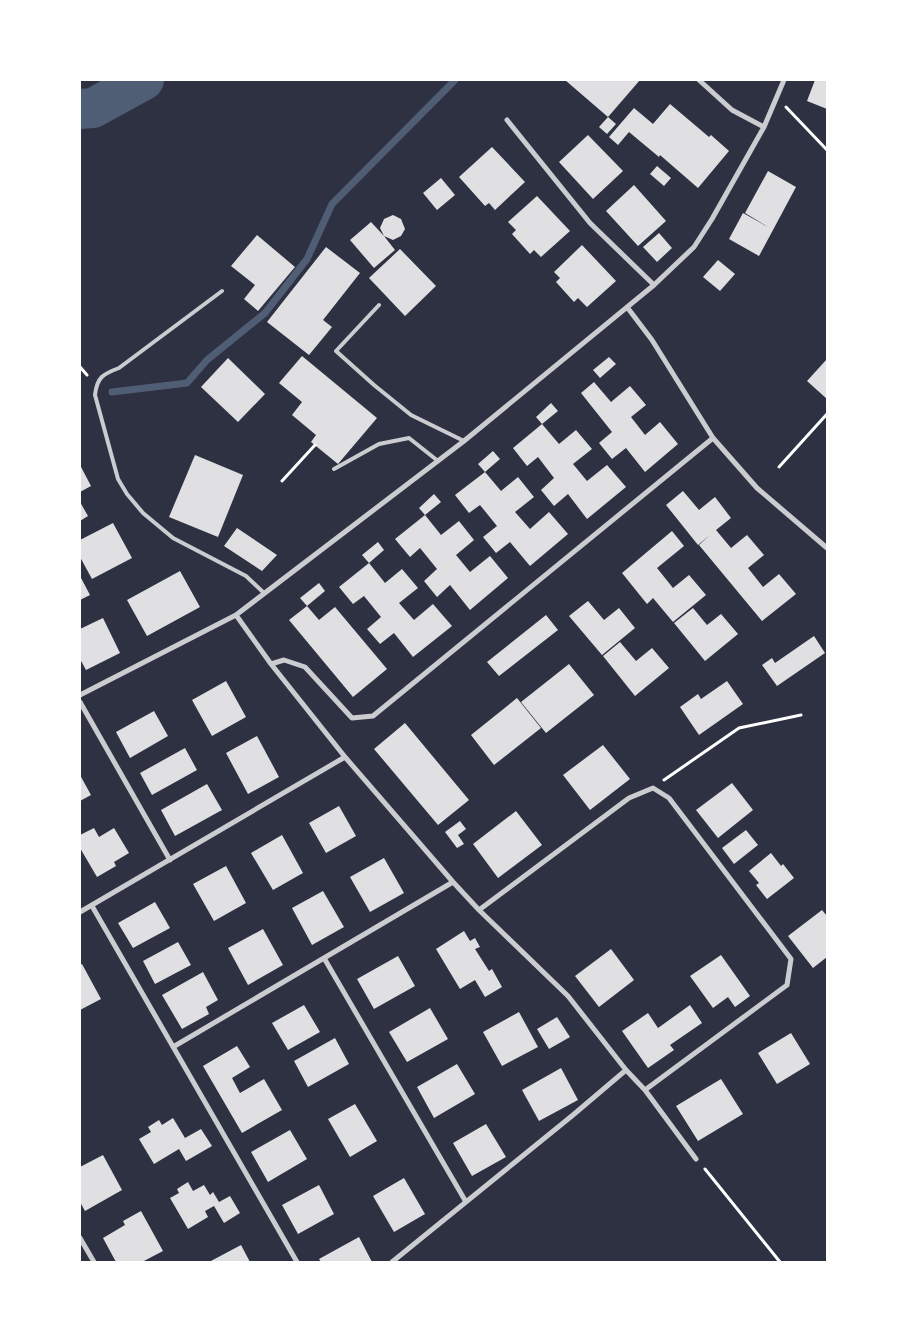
<svg xmlns="http://www.w3.org/2000/svg" width="907" height="1342" viewBox="0 0 907 1342" font-family="Roboto,sans-serif">
	<style>
		.lines { fill: none; stroke-linecap: round; stroke-linejoin: round }
		.stream { stroke: #4f5d75; stroke-width: 7 }
		.river { stroke: #4f5d75; stroke-width: 40 }
		.building { fill: #e0e0e3 }
		.path { stroke: #fff; stroke-width: 3 }
		.service { stroke: #caccd0; stroke-width: 4 }
		.minor { stroke: #caccd0; stroke-width: 5 }
	</style>
	<rect width="100%" height="100%" fill="#2d3142"/>
	<g class="lines">
		<path class="stream" d="M112,392L187,383L207,360L265,313L307,259L332,204L455,80"/>
		<path class="river" d="M80,109L93,108L144,80"/>
	</g>
	<path class="building" d="M565,80H640L608,117Z
		M815,80H827V109L807,101Z
		M670,104L709,137L711,135L729,151L698,188L660,155L659,157L629,132L618,145L609,137L634,108L653,124Z
		M608,117L616,124L607,134L599,127Z
		M588,135L623,171L593,199L559,162Z
		M492,147L525,182L495,210L489,203L485,206L459,177Z
		M657,166L671,178L664,186L650,174Z
		M768,171L796,187L759,256L729,239L743,213L768,227L745,213Z
		M441,178L455,195L437,210L423,193Z
		M634,185L666,221L638,246L606,211Z
		M537,196L570,231L541,257L534,250L530,254L512,234L516,230L508,222Z
		M393,215L401,219L405,229L401,236L393,240L384,236L395,250L374,268L350,240L371,222L384,236L380,228L384,219Z
		M659,233L672,248L657,262L643,247Z
		M257,235L295,267L258,311L244,299L255,285L231,266Z
		M582,245L616,281L587,307L578,298L574,302L556,282L560,278L554,272Z
		M326,247L360,273L323,320L332,327L309,355L267,322Z
		M400,249L436,286L405,316L369,278Z
		M718,260L735,274L720,291L703,277Z
		M302,356L377,418L338,464L311,442L316,435L292,415L302,402L279,383Z
		M609,357L616,364L600,378L593,370Z
		M228,358L265,394L238,422L201,387Z
		M827,359V399L807,381Z
		M594,382L611,402L630,386L646,405L631,417L645,435L660,422L678,444L645,472L626,448L612,459L599,443L612,432L581,393Z
		M551,403L558,411L542,424L536,417Z
		M542,424L559,444L576,430L592,449L573,464L587,481L607,465L626,487L587,519L568,494L554,506L541,490L554,478L538,457L527,466L513,448Z
		M493,451L500,459L485,472L478,464Z
		M195,455L243,475L218,537L169,517Z
		M80,465L91,486L80,492Z
		M485,472L501,491L518,477L534,497L515,512L530,529L549,512L568,534L530,566L510,542L496,553L483,537L497,526L480,505L469,513L455,495Z
		M683,491L699,510L715,497L731,518L716,530L731,548L747,535L764,555L748,568L763,587L779,574L796,594L762,621L699,545L710,535L698,545L666,505Z
		M434,494L441,502L425,515L441,535L459,521L474,540L456,555L470,572L490,556L508,578L470,610L450,585L437,597L424,581L437,569L420,548L410,557L395,539L425,515L419,508Z
		M80,502L88,516L80,521Z
		M113,523L132,558L92,579L80,557V540Z
		M237,528L277,555L262,571L224,546Z
		M672,531L684,546L657,568L673,588L689,575L706,595L673,622L653,598L647,604L622,573Z
		M378,542L384,550L369,563L385,583L402,569L418,588L399,603L414,620L433,604L452,626L413,657L394,633L380,644L367,629L381,617L364,596L353,604L339,587L369,563L362,555Z
		M180,571L200,607L147,636L127,600Z
		M80,576L90,595L80,600Z
		M319,583L325,591L307,606L300,598Z
		M588,601L604,620L619,608L635,628L602,655L569,616Z
		M307,606L319,620L335,607L387,669L353,697L289,620Z
		M693,608L707,625L721,614L738,634L705,661L674,623Z
		M546,615L558,630L499,676L487,662Z
		M103,618L120,653L86,670L80,659V629Z
		M814,636L825,653L777,686L762,665L772,658L775,663Z
		M620,642L636,661L652,648L669,668L635,696L603,656Z
		M569,664L594,695L546,733L521,702Z
		M226,681L246,717L212,736L192,700Z
		M727,681L743,704L699,735L680,707L698,694L701,699Z
		M517,698L541,728L494,765L471,735Z
		M154,711L168,736L130,758L116,732Z
		M405,723L469,800L438,825L374,749Z
		M257,736L279,777L248,794L226,753Z
		M603,745L630,779L590,810L563,775Z
		M185,748L197,770L152,795L140,773Z
		M80,775L91,795L80,801Z
		M732,783L753,810L718,838L696,810Z
		M207,784L222,810L175,836L161,810Z
		M339,806L356,836L326,853L309,823Z
		M516,811L542,845L498,878L473,844Z
		M460,821L466,829L458,835L464,844L457,848L445,832Z
		M94,828L99,837L114,828L129,853L114,862L116,866L97,877L80,848V835Z
		M746,830L758,845L734,864L722,848Z
		M282,835L303,873L273,890L251,853Z
		M771,853L781,866L783,864L794,878L767,899L756,885L759,883L749,871Z
		M384,858L404,893L370,912L350,877Z
		M226,866L246,903L214,921L193,884Z
		M323,891L344,927L312,945L292,908Z
		M155,902L170,928L133,948L118,923Z
		M822,910L827,916V957L813,968L788,936Z
		M263,929L283,965L248,985L228,948Z
		M464,931L470,941L475,938L480,947L475,949L489,971L492,969L502,987L485,997L475,980L460,989L436,949Z
		M178,942L191,965L155,984L143,961Z
		M611,949L634,980L599,1007L575,976Z
		M721,955L750,996L735,1007L728,997L713,1008L690,976Z
		M398,956L415,986L374,1009L357,979Z
		M82,964L101,999L80,1010V965Z
		M203,972L218,1000L206,1007L209,1014L182,1029L162,995Z
		M304,1005L320,1032L288,1050L272,1023Z
		M690,1005L702,1023L670,1045L674,1050L648,1068L622,1031L648,1013L658,1028Z
		M430,1008L448,1039L407,1062L389,1032Z
		M519,1012L538,1047L502,1066L483,1032Z
		M557,1017L570,1037L549,1049L537,1029Z
		M791,1033L810,1064L777,1084L758,1053Z
		M335,1038L349,1064L308,1087L294,1061Z
		M237,1046L250,1067L232,1078L240,1093L264,1079L282,1110L242,1133L203,1066Z
		M457,1064L475,1094L434,1118L417,1087Z
		M561,1068L578,1100L539,1121L522,1090Z
		M721,1079L743,1114L698,1141L676,1106Z
		M355,1104L377,1141L350,1157L328,1119Z
		M173,1118L185,1138L201,1129L212,1146L186,1161L179,1149L154,1164L139,1139L151,1132L148,1127L159,1120L162,1125Z
		M486,1124L506,1157L472,1176L453,1143Z
		M290,1130L307,1159L268,1182L251,1152Z
		M103,1155L122,1190L85,1211L80,1202V1167Z
		M404,1178L425,1214L394,1232L373,1196Z
		M188,1182L193,1191L204,1185L210,1195L213,1192L219,1202L230,1196L240,1213L224,1223L214,1206L205,1211L208,1217L188,1229L170,1198L179,1193L177,1189Z
		M319,1185L334,1214L298,1234L282,1205Z
		M141,1211L163,1251L142,1262H116L103,1238L125,1225L123,1221Z
		M359,1237L372,1262H321L319,1259Z
		M241,1245L250,1262H209Z"/>
	<g class="lines">
		<path class="path" d="M786,107L827,150
			M80,367L87,375
			M779,467L827,414
			M282,481L315,445
			M664,780L739,728L801,715
			M705,1169L780,1262"/>
		<path class="service" d="M222,291L119,368C103,374 97,377 95,395L118,479L127,494L143,513L173,538L246,576L264,593
			M379,305L336,351L374,385L411,415L464,441
			M334,469L379,444L409,438L438,461"/>
		<path class="minor" d="M699,80L732,110L764,127
			M507,120L590,223L654,285
			M627,307L652,340L713,438L757,488L827,548
			M236,615L271,664L345,757L453,882L479,910L568,996L626,1070L645,1090L696,1159
			M271,664L284,660L305,667L352,718L373,716L713,438
			M80,695L236,615L464,441L654,285L694,247L712,219L764,127L784,80
			M80,702L170,860
			M92,906L297,1262
			M479,910L629,798L653,788L669,798L791,959L787,985L645,1090
			M80,912L345,757
			M324,958L466,1202
			M173,1047L453,882
			M80,1238L94,1262
			M392,1262L573,1115L626,1070"/>
	</g>
	<rect width="907" height="1342" fill="none" stroke="#ffffff" stroke-width="162"/>
</svg>
